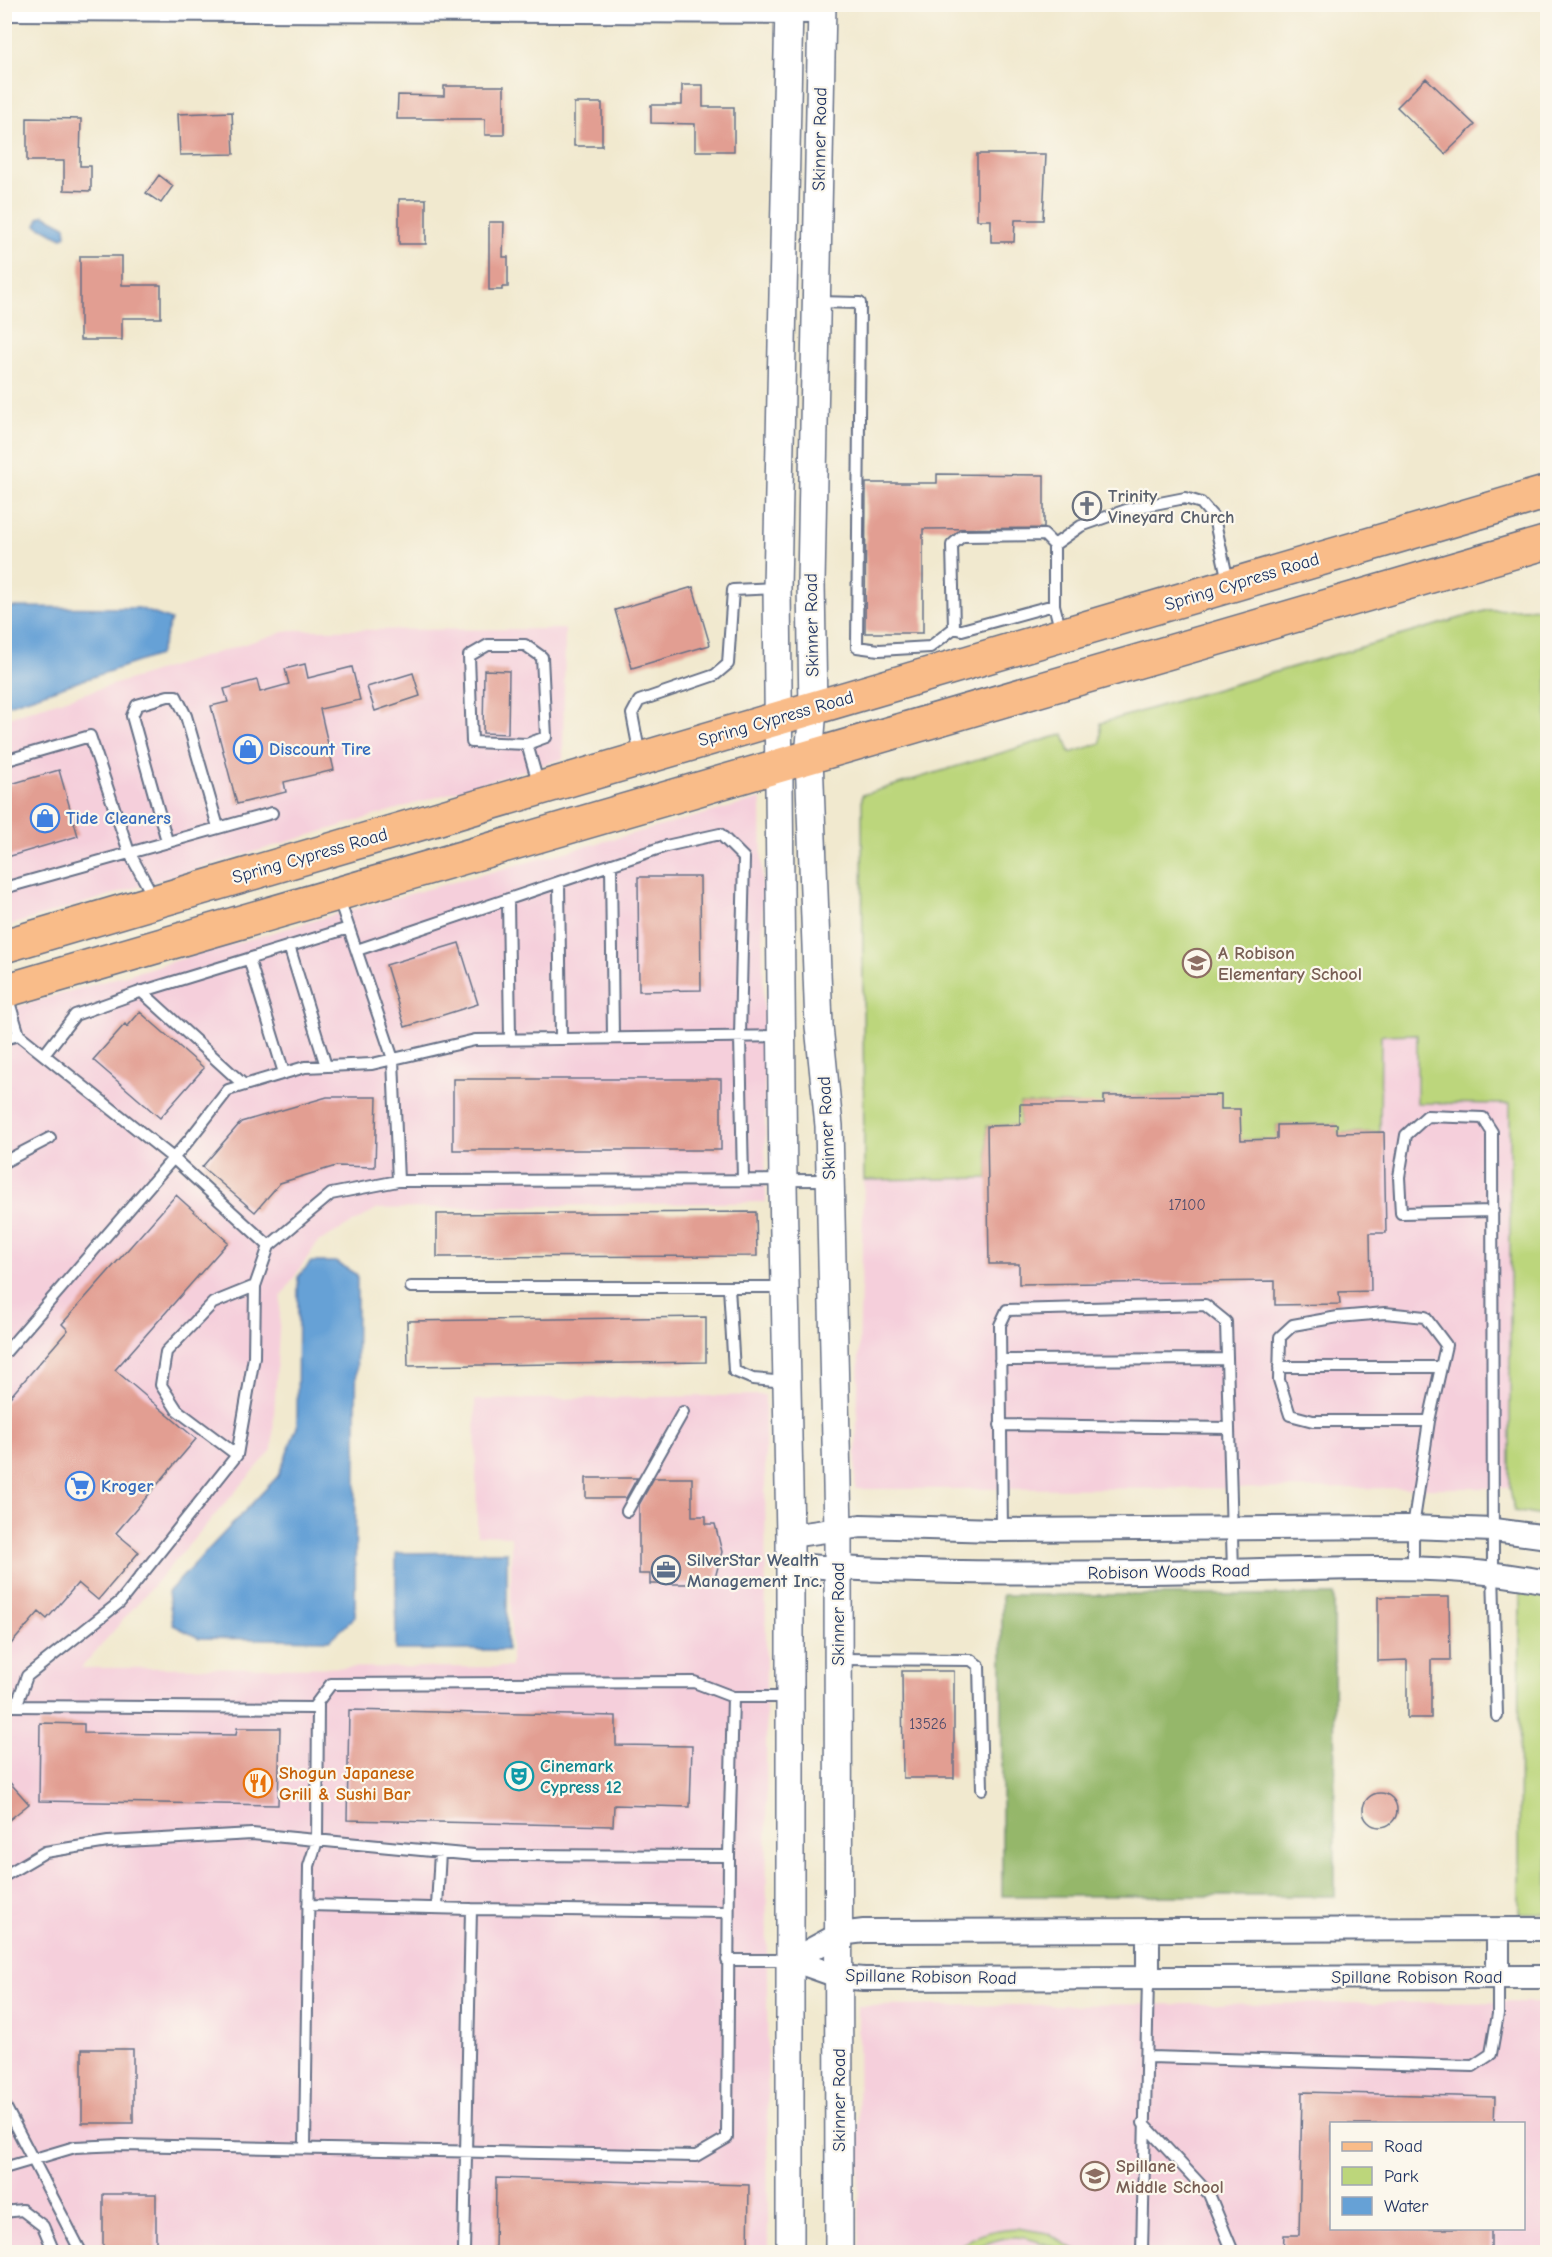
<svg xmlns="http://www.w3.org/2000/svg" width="1552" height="2257" viewBox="0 0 1552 2257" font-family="'Comic Neue',sans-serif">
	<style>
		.built { fill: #f5cfdb; fill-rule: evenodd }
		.green { fill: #bcd67b; stroke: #6c826c; stroke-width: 1.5 }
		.forest { fill: #95b76b; stroke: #587364; stroke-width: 1.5 }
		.water { fill: #66a1d6; stroke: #40689a; stroke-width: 1.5 }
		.building { fill: #e29e92 }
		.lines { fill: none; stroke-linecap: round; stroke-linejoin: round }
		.service-casing { stroke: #667086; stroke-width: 14 }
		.minor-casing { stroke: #667086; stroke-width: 26 }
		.tertiary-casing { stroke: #667086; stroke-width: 30 }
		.primary-casing { stroke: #667086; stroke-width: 36 }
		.service { stroke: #fff; stroke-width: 10 }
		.minor { stroke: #fff; stroke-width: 22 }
		.tertiary { stroke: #fff; stroke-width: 27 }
		.primary { stroke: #f9bc89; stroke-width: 33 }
		.labels { text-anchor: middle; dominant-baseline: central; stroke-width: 4.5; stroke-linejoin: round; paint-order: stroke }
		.number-label { font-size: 15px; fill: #4d4b6b }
		.street-label { font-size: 18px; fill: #1b2f5e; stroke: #fbf7ec }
		.worship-label { font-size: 18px; font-weight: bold; fill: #5b616d; stroke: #fbf7ec; text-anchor: start }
		.shop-label { font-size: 18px; font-weight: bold; fill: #366cbe; stroke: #fbf7ec; text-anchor: start }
		.education-label { font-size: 18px; font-weight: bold; fill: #785e54; stroke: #fbf7ec; text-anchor: start }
		.service-label { font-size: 18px; font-weight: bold; fill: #4e5e75; stroke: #fbf7ec; text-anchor: start }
		.culture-label { font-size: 18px; font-weight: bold; fill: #0d838f; stroke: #fbf7ec; text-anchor: start }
		.food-label { font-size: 18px; font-weight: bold; fill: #c56008; stroke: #fbf7ec; text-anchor: start }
	</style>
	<rect width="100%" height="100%" fill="#fbf7ec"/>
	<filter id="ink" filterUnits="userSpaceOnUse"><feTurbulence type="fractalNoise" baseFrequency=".0167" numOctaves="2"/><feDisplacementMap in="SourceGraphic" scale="12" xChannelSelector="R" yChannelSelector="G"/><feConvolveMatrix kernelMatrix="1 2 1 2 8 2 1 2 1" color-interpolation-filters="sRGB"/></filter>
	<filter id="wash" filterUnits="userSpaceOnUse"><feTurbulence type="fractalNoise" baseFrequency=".008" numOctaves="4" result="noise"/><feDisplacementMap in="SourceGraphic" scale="24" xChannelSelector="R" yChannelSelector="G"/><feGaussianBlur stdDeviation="1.35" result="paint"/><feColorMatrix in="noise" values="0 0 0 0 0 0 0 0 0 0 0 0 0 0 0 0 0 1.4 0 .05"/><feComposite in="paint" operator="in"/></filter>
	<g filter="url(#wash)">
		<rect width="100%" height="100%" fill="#f1e9cf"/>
		<path class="built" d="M1547,608L1510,1104V1488L855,1489L864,1180L862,795L1064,734L1070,753L1101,743V723L1488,610Z
			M565,629L563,759L5,927V718L290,630Z
			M761,799L766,1202L378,1209L318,1242L281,1297L272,1450L81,1668L511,1667V1536L477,1535L475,1400L765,1395L768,2252H5V1010L350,910Z
			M1547,2002V2252H859L858,2006ZM1332,2124H1524V2228H1332Z"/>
		<path class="green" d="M1547,608V1517L1514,1511L1510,1488V1104L1417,1103V1034L1381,1035L1380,1132L1337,1133L1336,1124L1277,1125V1145L1261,1139L1241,1140L1221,1109L1220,1095L1104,1096V1110L1077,1104H1020V1125L987,1126L988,1178L864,1180L862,795L1064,734L1070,753L1101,743V723L1488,610Z
			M1520,1587L1547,1594L1548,1913H1519Z
			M1017,2228L1047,2233L1079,2252C1057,2253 1039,2237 1015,2237C991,2237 974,2253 951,2252C971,2236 991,2229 1017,2228Z"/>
		<path class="forest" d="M1002,1595H1334L1335,1896H1002Z"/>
		<path class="water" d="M44,215L65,226L66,235L62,238L36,225L39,218Z
			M5,607L139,608L171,620L159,655L5,706Z
			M311,1262H336L357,1275L355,1617L330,1640L199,1638L173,1625L168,1592L278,1476L297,1427L298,1277Z
			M507,1552V1650H396V1553Z"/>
		<g id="blocks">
			<path class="building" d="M1426,78L1475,125L1445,154L1397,107Z
				M682,85H703V107H734V151H695V124L651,123V105H682Z
				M444,86H504V135H485V119H397L398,95L444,96Z
				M574,103H602V146H574Z
				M232,112L234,154L180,155L178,114Z
				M27,118L81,119L80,166H91V191L64,190V161H27Z
				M977,154H1046L1043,220H1015L1014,242H991V220H977Z
				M159,175L173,186L161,203L146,193Z
				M399,199H426V244H399Z
				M489,222H504L503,257H508V287H502V290H489Z
				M80,256H122V285H161V318H122V340H80Z
				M937,474L1044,475V528L923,529V633H865L866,483H937Z
				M693,587L710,645L632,668L615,610Z
				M305,664L308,678L352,667L360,700L320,709L334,770L284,782L286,792L237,804L211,706L228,702L224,689L257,680L260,692L289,684L285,669Z
				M484,670L509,671L508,734L483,733Z
				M413,673L420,696L375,711L367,687Z
				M59,770L78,836L4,858V786Z
				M638,877H700L701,990L639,991Z
				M459,943L478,1004L405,1027L386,965Z
				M140,1012L204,1068L160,1118L93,1060L125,1024L127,1027Z
				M453,1079H721V1150H453Z
				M1221,1095V1109H1240L1241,1140L1277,1139V1125L1337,1124V1133L1384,1132L1386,1233H1370L1371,1291L1339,1292L1340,1304L1275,1305V1281L1019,1284V1264H989L987,1126L1020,1125V1104H1104V1096Z
				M327,1097H377L375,1167L336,1166L280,1183L255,1212L202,1167L241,1122Z
				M176,1195L228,1242L115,1370L196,1439L116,1533L139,1552L98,1600L78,1583L47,1619L39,1612L4,1652V1404L68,1330L62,1324Z
				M756,1212L757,1256L437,1257V1214Z
				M706,1317V1362L408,1366L407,1321Z
				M586,1478H637L626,1498H586Z
				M654,1478H692V1516H706V1524H715L722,1552L715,1578H706V1584H650V1574H639V1505Z
				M1378,1597H1449L1450,1660H1431V1718H1407V1660L1378,1661Z
				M902,1671H954V1778H903Z
				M349,1710L616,1716V1745L692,1746L690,1807L614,1805L613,1826L347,1820Z
				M40,1723L84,1724V1733L236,1735L237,1728H280L278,1805L39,1801Z
				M4,1776L29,1804L4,1824Z
				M1363 1810a17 17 0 1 1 34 0a17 17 0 1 1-34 0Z
				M82,2049H133V2123H82Z
				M1302,2092L1495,2097L1494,2124H1332V2229H1491V2253H1283L1284,2235H1299Z
				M496,2178L749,2185L748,2253H495Z
				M103,2194H156V2253H103Z"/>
		</g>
	</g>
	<g filter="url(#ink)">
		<use href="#blocks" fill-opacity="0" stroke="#667086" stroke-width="1.5"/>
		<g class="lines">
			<g class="service-casing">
				<path id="service" d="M817,302L860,303L857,647L879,650L930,647L954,628
					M1054,545L1081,526L1129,509L1185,498L1201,503L1214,518L1228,581
					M1054,605L962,630L954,628L952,545L962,536L1044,535L1054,545V605L1061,632
					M527,744L546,737L542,657L525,645H488L469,656L472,742L527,744L539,786
					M640,756L632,714L639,701L715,675L728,664L733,590L776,588
					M4,761L90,736L129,852L154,898
					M167,841L132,716L137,705L168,696H176L186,716L218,827
					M611,864L613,1038
					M559,882L561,1038
					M4,888L272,813
					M338,896L393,1059L398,1181
					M508,899L510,1039
					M289,946L326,1066
					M357,950L666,846L720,834L744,858L740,1036L743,1180
					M249,959L284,1073
					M141,991L244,1085
					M6,992L19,1035L173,1158L269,1246
					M4,1039L19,1035
					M44,1055L75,1015L137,993L349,928
					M4,1162L50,1138
					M1493,1211L1401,1213L1399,1177L1406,1135L1427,1116L1483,1118L1492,1132L1493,1572L1497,1716
					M411,1287H785
					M729,1287L734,1371L753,1379L786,1382
					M4,1354L189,1140L228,1090L305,1067L372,1064L475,1040L781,1036
					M1000,1360L1227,1359
					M1279,1367H1441
					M1000,1425L1229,1428
					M237,1455L177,1410L161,1385L166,1352L213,1303L255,1286
					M627,1511L683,1412
					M1002,1530L1000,1325L1007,1310L1205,1305L1226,1322L1233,1571
					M1413,1568V1527L1429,1421L1446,1345L1425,1317L1385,1313L1338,1317L1293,1325L1280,1337L1279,1380L1290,1415L1313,1421H1429
					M837,1659L971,1660L979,1666L982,1789
					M791,1697H733L694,1682L331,1684L313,1708L12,1706L18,1701L27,1676L120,1602L237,1455L254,1357L255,1286L269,1246L331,1194L398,1181L830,1180
					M729,1856L733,1697
					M4,1876L45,1852L108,1842L252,1834L474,1855L729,1856L727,2138L696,2156L121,2145L75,2147L4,2168
					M308,1905L471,1909L464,2252
					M437,1907L440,1852
					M471,1909L728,1912
					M727,1960H789
					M1149,2057L1473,2066L1491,2054L1498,2014V1977
					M4,2104L81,2252
					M1143,2123L1209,2194L1233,2252
					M305,2148L309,1866L317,1841L318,1702
					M4,2212L22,2210L43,2226L54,2252
					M1142,2252L1148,1979"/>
			</g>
			<g class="minor-casing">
				<path id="minor" d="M4,9L822,12
					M790,1536L861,1526L995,1530L1409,1527L1494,1530L1548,1537
					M790,1565C934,1575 1077,1573 1221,1571C1332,1569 1438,1561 1548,1582
					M1148,1930V1979
					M1498,1930V1977
					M792,1960L840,1934L864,1931L1548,1929
					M792,1960L840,1977L864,1979L1548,1977"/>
			</g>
			<g class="tertiary-casing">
				<path id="tertiary" d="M789,4L777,588L783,1185L790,1536V2252
					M822,4L811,583L813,709L809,757L819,1026L829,1126L838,1530L839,2252"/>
			</g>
			<g class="primary-casing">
				<path id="primary" d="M4,946L1548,492
					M4,991L1548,542"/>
			</g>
			<use href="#service" class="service"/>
			<use href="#minor" class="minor"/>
			<use href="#tertiary" class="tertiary"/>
			<use href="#primary" class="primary"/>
		</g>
	</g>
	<defs>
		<g id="church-ring" transform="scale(1.5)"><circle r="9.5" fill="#fbf7ec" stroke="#6b7280" stroke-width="1.5"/><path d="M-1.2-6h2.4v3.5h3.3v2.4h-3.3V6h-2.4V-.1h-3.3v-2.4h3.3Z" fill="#6b7280"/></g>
		<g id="shop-ring" transform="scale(1.5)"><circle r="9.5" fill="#fbf7ec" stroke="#3f7fe0" stroke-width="1.5"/><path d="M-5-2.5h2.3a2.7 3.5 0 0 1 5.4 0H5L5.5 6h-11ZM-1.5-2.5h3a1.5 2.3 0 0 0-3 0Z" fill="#3f7fe0"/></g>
		<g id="school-ring" transform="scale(1.5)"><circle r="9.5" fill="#fbf7ec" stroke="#8d6e63" stroke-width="1.5"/><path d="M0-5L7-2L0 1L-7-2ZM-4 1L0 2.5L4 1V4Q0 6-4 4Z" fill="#8d6e63"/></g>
		<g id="supermarket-ring" transform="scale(1.5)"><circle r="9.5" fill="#fbf7ec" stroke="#3f7fe0" stroke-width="1.5"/><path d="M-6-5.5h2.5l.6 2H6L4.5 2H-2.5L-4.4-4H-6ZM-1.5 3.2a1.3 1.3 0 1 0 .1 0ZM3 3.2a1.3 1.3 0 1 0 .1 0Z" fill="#3f7fe0"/></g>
		<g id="office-ring" transform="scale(1.5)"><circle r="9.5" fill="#fbf7ec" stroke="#5c6f8a" stroke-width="1.5"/><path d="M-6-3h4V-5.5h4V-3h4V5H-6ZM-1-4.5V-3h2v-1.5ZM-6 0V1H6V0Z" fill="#5c6f8a"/></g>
		<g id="theatre-ring" transform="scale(1.5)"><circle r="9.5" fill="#fbf7ec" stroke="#0f9aa8" stroke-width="1.5"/><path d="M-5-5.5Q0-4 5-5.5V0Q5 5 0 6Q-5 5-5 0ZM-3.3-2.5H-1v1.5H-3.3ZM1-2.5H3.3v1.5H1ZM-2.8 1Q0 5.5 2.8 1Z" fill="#0f9aa8"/></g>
		<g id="restaurant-ring" transform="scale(1.5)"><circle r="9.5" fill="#fbf7ec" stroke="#e8710a" stroke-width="1.5"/><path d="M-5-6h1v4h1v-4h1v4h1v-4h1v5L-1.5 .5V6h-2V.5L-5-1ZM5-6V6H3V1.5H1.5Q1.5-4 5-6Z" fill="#e8710a"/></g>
	</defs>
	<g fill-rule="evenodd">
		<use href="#church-ring" x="1087" y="506"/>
		<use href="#shop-ring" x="248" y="749"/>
		<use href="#shop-ring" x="45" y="818"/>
		<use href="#school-ring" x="1197" y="963"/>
		<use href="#supermarket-ring" x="80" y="1486"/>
		<use href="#office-ring" x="666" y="1570"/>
		<use href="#theatre-ring" x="519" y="1776"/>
		<use href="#restaurant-ring" x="258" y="1783"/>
		<use href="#school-ring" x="1095" y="2176"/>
	</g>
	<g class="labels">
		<g class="number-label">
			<text x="1187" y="1205">17100</text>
			<text x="928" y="1724">13526</text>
		</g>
		<g class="street-label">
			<text transform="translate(820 139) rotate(-89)">Skinner Road</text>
			<text transform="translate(1242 582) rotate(-17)">Spring Cypress Road</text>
			<text transform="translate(812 625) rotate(-91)">Skinner Road</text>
			<text transform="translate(776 719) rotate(-16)">Spring Cypress Road</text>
			<text transform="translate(310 856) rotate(-16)">Spring Cypress Road</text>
			<text transform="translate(827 1128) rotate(-93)">Skinner Road</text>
			<text transform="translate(1169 1572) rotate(-1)">Robison Woods Road</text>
			<text transform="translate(838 1614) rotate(-90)">Skinner Road</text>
			<text transform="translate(931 1977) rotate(1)">Spillane Robison Road</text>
			<text x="1417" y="1977">Spillane Robison Road</text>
			<text transform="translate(839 2100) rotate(-90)">Skinner Road</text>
		</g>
		<g class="worship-label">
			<text x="1108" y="496">Trinity<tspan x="1108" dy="21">Vineyard Church</tspan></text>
		</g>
		<g class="shop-label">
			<text x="269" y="749">Discount Tire</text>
			<text x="66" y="818">Tide Cleaners</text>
			<text x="101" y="1486">Kroger</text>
		</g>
		<g class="education-label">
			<text x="1218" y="953">A Robison<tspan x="1218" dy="21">Elementary School</tspan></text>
			<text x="1116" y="2166">Spillane<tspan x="1116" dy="21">Middle School</tspan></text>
		</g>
		<g class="service-label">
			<text x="687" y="1560">SilverStar Wealth<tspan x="687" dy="21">Management Inc.</tspan></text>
		</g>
		<g class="culture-label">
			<text x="540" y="1766">Cinemark<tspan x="540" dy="21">Cypress 12</tspan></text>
		</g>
		<g class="food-label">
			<text x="279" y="1773">Shogun Japanese<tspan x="279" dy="21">Grill &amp; Sushi Bar</tspan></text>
		</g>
	</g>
	<rect width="1552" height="2257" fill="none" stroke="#fbf7ec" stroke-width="24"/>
	<rect x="1330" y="2122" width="195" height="108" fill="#fbf7ec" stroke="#a1a7b3" stroke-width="1.5"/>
	<rect x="1342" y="2142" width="30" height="9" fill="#f9bc89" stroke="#a1a7b3" stroke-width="1.5"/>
	<text x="1384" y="2152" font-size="18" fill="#1b2f5e">Road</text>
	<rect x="1342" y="2167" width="30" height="18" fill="#bcd67b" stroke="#a1a7b3" stroke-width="1.5"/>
	<text x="1384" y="2182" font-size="18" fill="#1b2f5e">Park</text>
	<rect x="1342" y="2197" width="30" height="18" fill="#66a1d6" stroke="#a1a7b3" stroke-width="1.5"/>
	<text x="1384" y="2212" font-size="18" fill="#1b2f5e">Water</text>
</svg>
